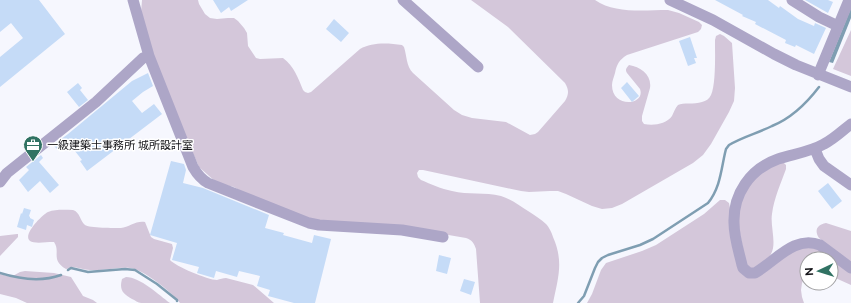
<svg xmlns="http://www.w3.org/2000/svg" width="851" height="303" viewBox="0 0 851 303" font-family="Raleway,'Noto Sans JP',sans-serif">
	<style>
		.green { fill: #d4c7da }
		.water { fill: #7f9eb2 }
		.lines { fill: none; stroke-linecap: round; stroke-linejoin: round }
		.stream { stroke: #7f9eb2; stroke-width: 2.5 }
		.building { fill: #c5dbf7 }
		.minor { stroke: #ada6c7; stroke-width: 11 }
		.labels { text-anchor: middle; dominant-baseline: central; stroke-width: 3; stroke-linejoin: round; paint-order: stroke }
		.poi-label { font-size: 11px; fill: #141418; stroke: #fff; text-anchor: start }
	</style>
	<rect width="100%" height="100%" fill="#f6f7fe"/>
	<path class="green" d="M142,0H198L199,4L205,14L210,18L217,19L228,18H234L238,21L244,28L247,33L248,46L256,58L260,59L283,58C294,66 298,78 303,90L305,92L308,93L311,92L360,49C372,42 388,43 402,45L404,47C407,56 406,66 413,73L454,110L462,115L472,118L506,122L530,135L535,134L538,132L565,101C569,94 569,90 565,83L508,27L471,0H595C615,14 644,10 668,10L679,13L699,22L702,25L701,29L698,32L627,55C619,60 617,64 615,73C614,77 612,81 612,85C612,109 646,105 640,89L627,73C625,70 626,68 629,65C641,67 652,75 650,88L642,116V121L644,124C654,126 666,124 672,116C674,112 675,108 678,105C683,102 694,105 702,102C706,101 709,99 711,95C716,84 715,53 715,40L716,36L720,34L724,36L732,43L735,88L734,101L729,112L711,144L703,155L693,163L622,204L612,208L602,209L592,206L566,194L558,191H550L529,192L521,191L423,170H419L417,173L418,177L421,180C431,184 441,189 452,191C468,195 485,192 501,196C511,199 520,206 528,211C534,215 541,219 546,224C549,227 552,233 553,237C564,262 558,278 553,303H480L476,249C474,243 472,240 466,238L402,227L314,222L247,195L234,187L217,183L199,167L151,55L141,13Z
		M851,30V76L833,69Z
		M783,162L786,165V169C781,183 774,198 772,214C770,226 777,243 771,254C768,261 759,265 752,269L746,264L738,224L740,202L751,181L769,167Z
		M720,200H725L729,203L743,274L797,249L815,247L851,273V285L831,276V259H807V272L802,283L801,290L802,297L804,303H587L592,294L601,270L606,263L642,251L656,245L704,214Z
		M73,210C80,212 80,221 85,225C89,228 115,228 121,228C129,227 137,220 145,222L151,237L154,239L172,244L173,248L170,260C175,266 208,280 217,280C220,279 223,278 226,278L253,285L274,303H180C173,293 143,269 130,268C117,267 103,271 90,270C84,270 77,267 72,267C70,268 68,269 66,269C50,259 61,252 54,242H52C47,242 34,244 30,241C22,235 42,215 48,212C56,209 65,210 73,210Z
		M826,223L851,231V263L819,238C814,230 817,225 826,223Z
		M17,234H18V237L0,256V236Z
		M25,271L54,273L71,277L83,296L93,300L97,303H27L16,298L0,294V274L11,277L20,272Z
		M126,277C140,277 159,295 170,303C161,303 150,303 141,303C138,303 135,300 132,299C123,294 119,290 122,279Z"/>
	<path class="water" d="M851,8V18L833,63L829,62Z"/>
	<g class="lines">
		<path class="stream" d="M68,270L71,268L88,272L125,269L135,270L157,284L177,300V301
			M0,273C19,279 42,282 61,275
			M578,303L584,296L595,268L598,262L602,258L608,255L640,245L653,239L708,203C720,188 721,171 725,153L726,149L729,145C742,137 758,133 772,126C792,118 806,104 819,87"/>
	</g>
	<path class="building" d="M0,0H39L65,34L0,87V57L23,38L11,23L0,32Z
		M213,0H248L231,11L229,7L221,13Z
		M715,0H768L779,8L780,6L798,19L814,26L815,23L826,28L814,54L796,45L795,47L785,43L786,40L755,24L756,22L742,16L743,15Z
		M805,0H828L833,2L828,13Z
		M334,19L349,33L341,42L326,29Z
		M690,37L697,58H694L696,63L688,66L679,41Z
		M148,73L153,86L143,92L132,101L142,113L154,104L162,114L87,171L80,161L82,160L67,141L57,149L53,145L68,134L132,81Z
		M627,82L639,96L632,102L621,88Z
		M78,83L82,88L80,90L88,100L79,107L67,92Z
		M41,155L43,158L39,162L59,185L50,193L40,181L28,192L19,180L29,170L26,167Z
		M171,161L184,164L186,170L183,183L203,188L269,215L265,228L284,233L283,235L312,243L314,235L331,239L315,303H294L268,296L270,290L257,286L260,276L239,271L237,277L216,271L214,278L197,273L199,267L172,260L177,243L150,235Z
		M828,183L842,201L832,209L818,191Z
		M24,208L31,210L29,216L30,217V218L34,220L32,227L27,225L26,230L17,227L21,213L22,214Z
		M439,255L451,258L447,274L436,271Z
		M464,279L475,282L471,295L460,291Z"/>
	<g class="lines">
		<path class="minor" d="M133,0L149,56L193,167C197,174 201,179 208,183L309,223L319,225L402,230L443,237
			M403,0L478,67
			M670,0L713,20L774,54L796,65L851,87
			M792,0L819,17L838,26
			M818,75L849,0
			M851,124C842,131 834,139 824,144C810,152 793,154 778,159C750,169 733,194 734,223C734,237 739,252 742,265L743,268L749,273H755C776,261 794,235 820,245L851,268
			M815,149L819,159L824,166L851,185
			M0,182L7,173L96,102L143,58L149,56"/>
	</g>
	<defs>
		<g id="office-pin" transform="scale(1)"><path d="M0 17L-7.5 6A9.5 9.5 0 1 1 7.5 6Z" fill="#307263" stroke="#fff"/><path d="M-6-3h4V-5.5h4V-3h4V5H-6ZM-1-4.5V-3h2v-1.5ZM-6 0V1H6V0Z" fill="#fff"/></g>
	</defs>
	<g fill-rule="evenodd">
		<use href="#office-pin" x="33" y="145"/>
	</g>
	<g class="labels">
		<g class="poi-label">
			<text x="47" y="145">一級建築士事務所 城所設計室</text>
		</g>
	</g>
	<g transform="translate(819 271) rotate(266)"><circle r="19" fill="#ffffff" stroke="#a1a1a3"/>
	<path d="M0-3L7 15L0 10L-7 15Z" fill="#307263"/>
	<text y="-6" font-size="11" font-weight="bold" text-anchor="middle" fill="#141418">N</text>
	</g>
</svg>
